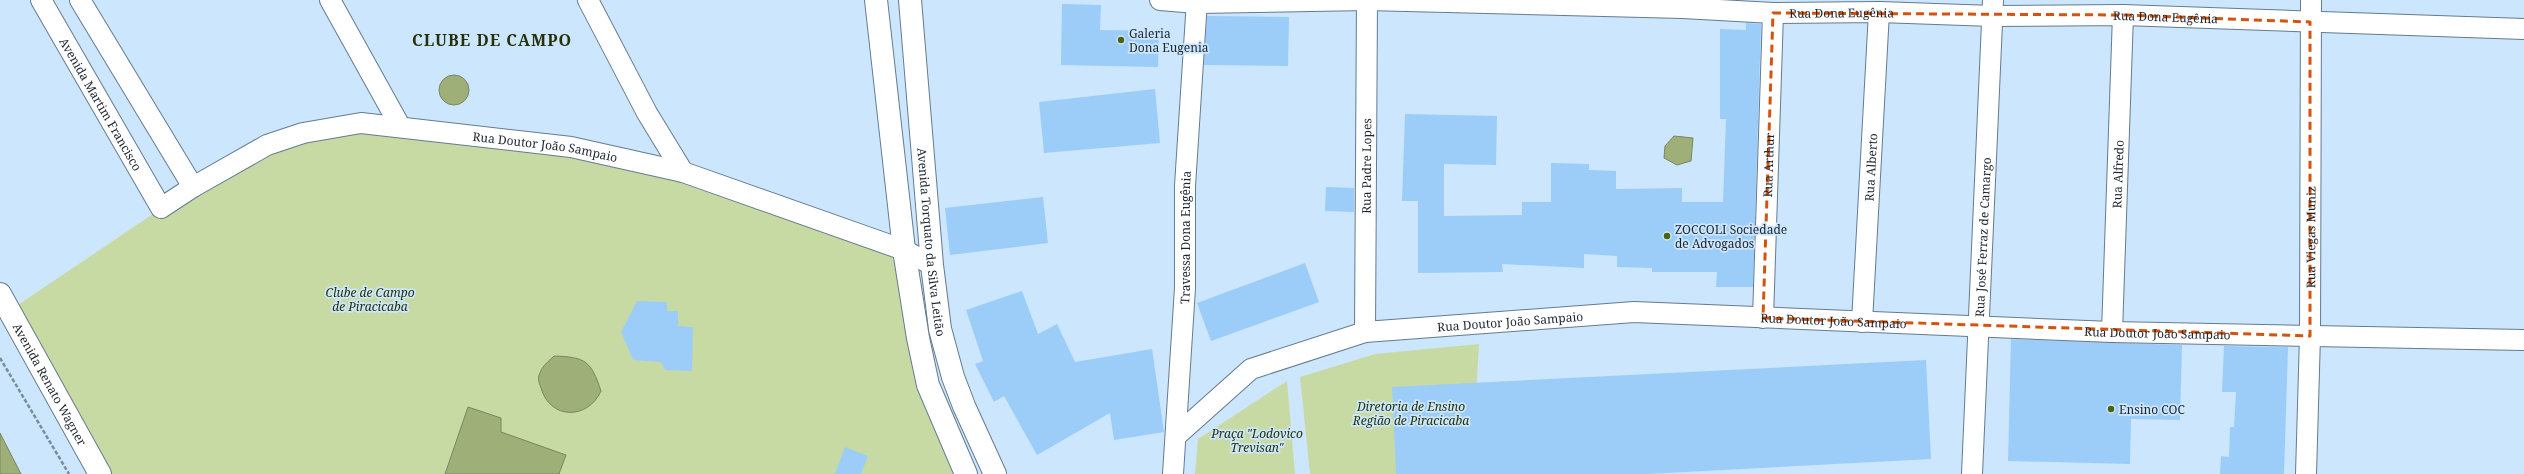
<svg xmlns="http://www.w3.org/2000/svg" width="2524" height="474" viewBox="0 0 2524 474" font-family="'Noto Serif',serif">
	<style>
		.green { fill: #c8daa4 }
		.water { fill: #9eb078; stroke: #778662 }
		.building { fill: #9bcdf8 }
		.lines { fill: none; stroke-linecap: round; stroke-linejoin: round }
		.street-casing { stroke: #647b90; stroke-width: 22 }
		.secondary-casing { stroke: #647b90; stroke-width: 24 }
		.path { stroke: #7a8c9c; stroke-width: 2.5; stroke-dasharray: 4 2; stroke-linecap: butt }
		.street { stroke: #fff; stroke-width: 20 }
		.secondary { stroke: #fff; stroke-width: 22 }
		.marked { fill: none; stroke: #d4540f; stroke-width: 3; stroke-dasharray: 8 5; stroke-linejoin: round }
		.poi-dot { fill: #4e620c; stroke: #cce6fd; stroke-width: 1.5 }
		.labels { text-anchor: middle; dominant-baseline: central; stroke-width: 3.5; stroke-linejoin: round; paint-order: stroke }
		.street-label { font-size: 12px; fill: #1c252e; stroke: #cce6fd }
		.poi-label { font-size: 12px; fill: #1c252e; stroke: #cce6fd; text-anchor: start }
		.park-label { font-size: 12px; font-style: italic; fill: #263105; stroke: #cce6fd }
		.district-label { font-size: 16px; font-weight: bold; letter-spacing: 1px; fill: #26300a; stroke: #cce6fd }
	</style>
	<rect width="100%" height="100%" fill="#cce6fd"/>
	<path class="green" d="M361,123L571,147L904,250L910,290L966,474H100L9,311L193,187L241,160Z
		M1479,344L1471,474H1310L1300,377L1375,354Z
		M1287,381L1295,474H1195L1198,439Z"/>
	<path class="water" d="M439 90a15 15 0 1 1 30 0a15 15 0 1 1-30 0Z
		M1674,136L1693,138L1691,161L1677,165L1664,158L1665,146Z
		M554,356C586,357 591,361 601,391C588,420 550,420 541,388C539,382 537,378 540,373C542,366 549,361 554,356Z
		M468,407L501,418V432L566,455L559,474H445Z
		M0,433L21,474H0Z"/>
	<path class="building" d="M1062,4L1101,5L1100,30L1159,31L1158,67L1061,65Z
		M1207,16L1289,17L1288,66L1204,65Z
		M1746,23L1761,24L1753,287H1716L1717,272H1652V268L1617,267V256L1584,254V268L1502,264L1503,272L1418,273V201H1402L1405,114L1497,116L1496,165L1444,164V216L1522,215V202H1551V163L1589,164V170L1616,171V189L1682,188V202H1723L1726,119H1720V29L1746,30Z
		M1155,89L1160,143L1044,153L1039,102Z
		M1326,187L1354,188V212L1325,211Z
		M1043,197L1048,243L950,255L945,208Z
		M1305,263L1319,302L1211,341L1197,303Z
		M1022,291L1038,334L1057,324L1075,362L1152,349L1164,432L1114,440L1110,413L1037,455L1004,396L994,402L975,364L983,361L966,310Z
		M637,301L667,302V311H678V326L693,327L692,371L665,370L661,362L633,360L621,332Z
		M2011,339L2182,345L2180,420L2131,419L2130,464L2008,461Z
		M2224,346L2288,347L2284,474H2220L2221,456L2229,457L2230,427H2234L2236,392H2222Z
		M1926,360L1931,459L1647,474H1396L1392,387Z
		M845,447L868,456L861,474H835Z"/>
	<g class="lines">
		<g class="street-casing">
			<g id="street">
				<path id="s1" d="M41,0L161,208L193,187L267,145L303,133L361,123L571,147L683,172L904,250L932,265"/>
				<path d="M80,0L193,187"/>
				<path d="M330,0L400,126"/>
				<path d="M588,0L647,113L683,172"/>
				<path id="s2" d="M1160,0L1197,3L1367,0L1683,8L1773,13L1879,12L1993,16L2123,15L2524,29"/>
				<path id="s3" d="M1763,318L1773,13"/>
				<path id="s4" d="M1862,322L1879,12"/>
				<path id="s5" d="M1365,332L1367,0"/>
				<path id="s6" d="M2112,332L2123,15"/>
				<path id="s7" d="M1176,436L1251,369L1365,332L1634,312L2112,332L2524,340"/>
				<path id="s8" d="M1173,474L1185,288V186L1197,0"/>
				<path id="s9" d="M1972,474L1993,0"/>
				<path id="s10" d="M2306,474L2310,336L2311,0"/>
			</g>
		</g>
		<g class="secondary-casing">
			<g id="secondary">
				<path d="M876,0L904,250L918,338L928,385L966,474"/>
				<path id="s11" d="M910,0L932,265L940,329L953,377L964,406L995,474"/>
				<path id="s12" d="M0,294L100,474"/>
			</g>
		</g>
		<path class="path" d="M0,358L69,474"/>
		<use href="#street" class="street"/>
		<use href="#secondary" class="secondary"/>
	</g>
	<path class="marked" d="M1773,13L2123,15L2310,22V336L1763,318Z"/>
	<g class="poi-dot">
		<circle cx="1121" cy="40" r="4"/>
		<circle cx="1667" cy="236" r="4"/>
		<circle cx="2111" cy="409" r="4"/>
	</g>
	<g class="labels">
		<g class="street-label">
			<text stroke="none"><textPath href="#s2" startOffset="682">Rua Dona Eugênia</textPath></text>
			<text stroke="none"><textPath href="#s2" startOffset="1006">Rua Dona Eugênia</textPath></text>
			<text stroke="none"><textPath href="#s1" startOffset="120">Avenida Martim Francisco</textPath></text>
			<text stroke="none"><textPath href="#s1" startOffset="646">Rua Doutor João Sampaio</textPath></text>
			<text stroke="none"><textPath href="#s3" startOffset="153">Rua Arthur</textPath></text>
			<text stroke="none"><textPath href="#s5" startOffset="166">Rua Padre Lopes</textPath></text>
			<text stroke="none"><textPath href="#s4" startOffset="155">Rua Alberto</textPath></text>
			<text stroke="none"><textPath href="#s6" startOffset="158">Rua Alfredo</textPath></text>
			<text stroke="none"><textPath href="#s8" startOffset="237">Travessa Dona Eugênia</textPath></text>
			<text stroke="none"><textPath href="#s9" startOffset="237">Rua José Ferraz de Camargo</textPath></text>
			<text stroke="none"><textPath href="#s10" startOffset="237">Rua Viegas Muniz</textPath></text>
			<text stroke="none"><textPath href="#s11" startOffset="243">Avenida Torquato da Silva Leitão</textPath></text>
			<text stroke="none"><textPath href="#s7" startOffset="366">Rua Doutor João Sampaio</textPath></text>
			<text stroke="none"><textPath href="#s7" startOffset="690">Rua Doutor João Sampaio</textPath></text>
			<text stroke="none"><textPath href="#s7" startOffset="1014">Rua Doutor João Sampaio</textPath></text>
			<text stroke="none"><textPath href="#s12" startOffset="103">Avenida Renato Wagner</textPath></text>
		</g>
		<g class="poi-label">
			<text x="1129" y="33">Galeria<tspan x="1129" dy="14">Dona Eugenia</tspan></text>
			<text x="1675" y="229">ZOCCOLI Sociedade<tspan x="1675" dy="14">de Advogados</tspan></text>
			<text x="2119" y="409">Ensino COC</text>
		</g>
		<g class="park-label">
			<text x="370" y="292">Clube de Campo<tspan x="370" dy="14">de Piracicaba</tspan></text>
			<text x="1411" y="406">Diretoria de Ensino<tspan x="1411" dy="14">Região de Piracicaba</tspan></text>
			<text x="1257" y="433">Praça "Lodovico<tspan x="1257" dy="14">Trevisan"</tspan></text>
		</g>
		<g class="district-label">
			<text x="492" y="40">CLUBE DE CAMPO</text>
		</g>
	</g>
</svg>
